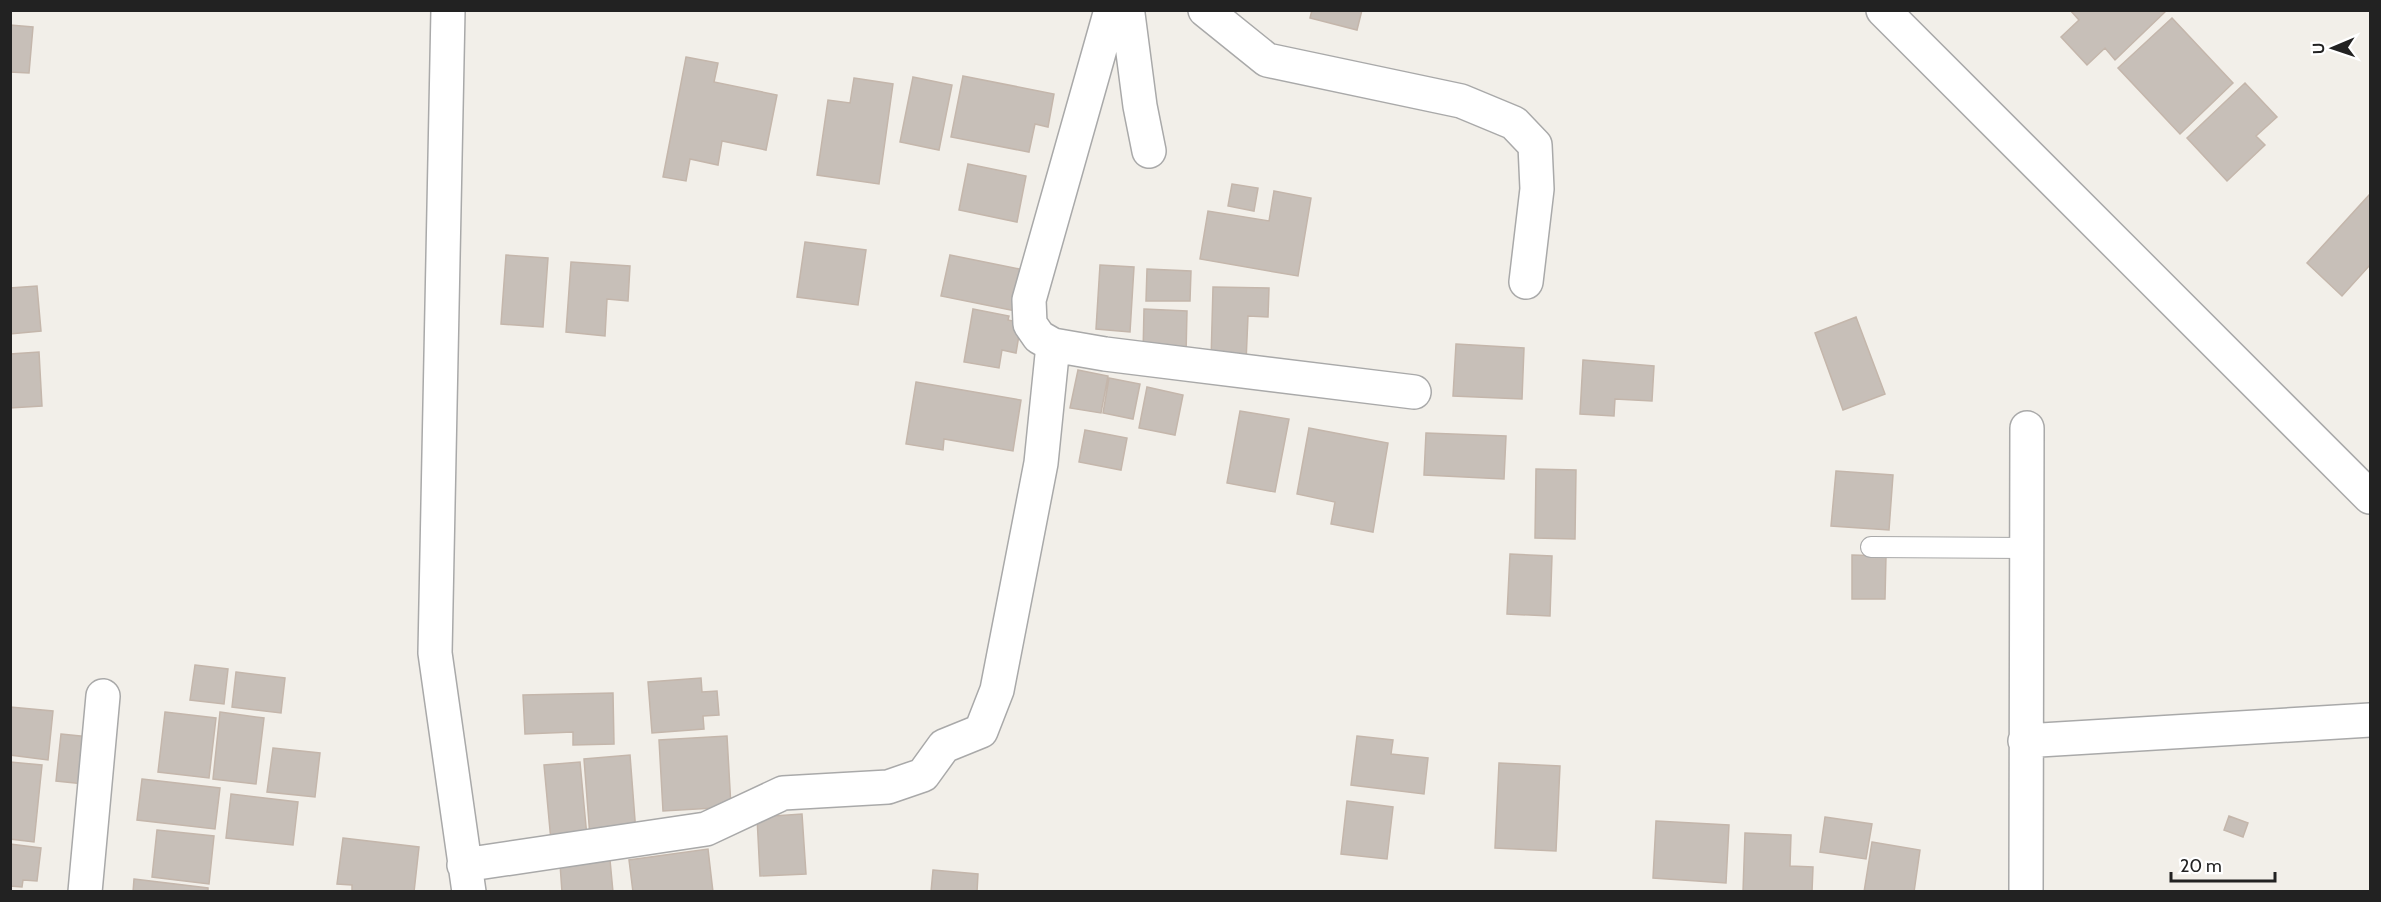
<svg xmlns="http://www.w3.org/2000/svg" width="2381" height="902" viewBox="0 0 2381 902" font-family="Cabin,sans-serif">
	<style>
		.building { fill: #c7bfb8; stroke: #c4b6ab; stroke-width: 1.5 }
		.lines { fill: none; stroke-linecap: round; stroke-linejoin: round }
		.lane-casing { stroke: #a9a9a9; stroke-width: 22 }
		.street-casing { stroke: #a9a9a9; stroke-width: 36 }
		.lane { stroke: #fff; stroke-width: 20 }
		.street { stroke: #fff; stroke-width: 33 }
	</style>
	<rect width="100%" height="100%" fill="#f2efe9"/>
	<path class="building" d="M1312,10H1362L1357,30L1310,18Z
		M2070,10H2167L2115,60L2105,48L2087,65L2061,37L2079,20Z
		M2172,18L2233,83L2180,134L2118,68Z
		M10,25L33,27L29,73L10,72Z
		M686,57L718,63L714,82L777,95L766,150L722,141L718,165L690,159L686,181L663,177Z
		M963,76L1054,94L1048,127L1035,124L1029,152L951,137Z
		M913,77L952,85L939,150L900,142Z
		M854,78L893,84L879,184L817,175L828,100L850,103Z
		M2245,83L2277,117L2256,136L2265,145L2227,181L2187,138Z
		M968,164L1026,176L1017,222L959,210Z
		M1232,184L1258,188L1254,211L1228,206Z
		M1274,191L1311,198L1298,276L1200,259L1208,211L1269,221Z
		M2370,194V265L2342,296L2307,263Z
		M805,242L866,250L858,305L797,297Z
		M506,255L548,258L543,327L501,324Z
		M950,255L1029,271L1021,312L941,296Z
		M571,262L630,266L628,301L607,299L605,336L566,332Z
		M1100,265L1134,267L1130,332L1096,329Z
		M1147,269L1191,271L1190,301H1146Z
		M37,286L41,331L10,334V288Z
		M1213,287L1269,288L1268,317L1248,316L1246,362L1211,361Z
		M973,309L1009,316L1008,320L1021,323L1016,353L1002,350L999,368L964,362Z
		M1144,309L1187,311L1186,355L1143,354Z
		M1856,317L1885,394L1843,410L1815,333Z
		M1456,344L1524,348L1522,399L1453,396Z
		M39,352L42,406L10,408V354Z
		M1583,360L1654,366L1652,401L1615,399L1614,416L1580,414Z
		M1078,370L1108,376L1101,413L1070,408Z
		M1109,378L1140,384L1133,419L1103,413Z
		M916,382L1021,400L1013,451L944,439L943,450L906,444Z
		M1147,387L1183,395L1175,435L1139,428Z
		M1240,411L1289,419L1275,492L1227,483Z
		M1309,428L1388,443L1373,532L1331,524L1335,502L1297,494Z
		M1085,430L1127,438L1121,470L1079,462Z
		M1426,433L1506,436L1504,479L1424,475Z
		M1536,469L1576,470L1575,539L1535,538Z
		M1836,471L1893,475L1889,530L1831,526Z
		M1510,554L1552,556L1550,616L1507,614Z
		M1852,555L1886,556L1885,599H1852Z
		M195,665L228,669L224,704L190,700Z
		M236,672L285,678L281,713L232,707Z
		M701,678L702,692L717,691L719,715L703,716L704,729L652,733L648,682Z
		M613,693L614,744L573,745V732L525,734L523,695Z
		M10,707L53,711L48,760L10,755Z
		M165,712L216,718L209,778L158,772Z
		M220,712L264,718L256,784L213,779Z
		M61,734L90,737L84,784L56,781Z
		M727,736L731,807L663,811L659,740Z
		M1357,736L1393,740L1391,754L1428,758L1424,794L1351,785Z
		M273,748L320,753L315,797L267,792Z
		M630,755L636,833L590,837L584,759Z
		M10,762L42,765L34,842L10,839Z
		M580,762L587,837L551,841L544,765Z
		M1499,763L1560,766L1556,851L1495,848Z
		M142,779L220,788L215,829L137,820Z
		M231,794L298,802L293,845L226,838Z
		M1347,801L1393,807L1387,859L1341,854Z
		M802,814L806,874L760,876L757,817Z
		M2229,816L2248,823L2243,837L2224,830Z
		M1825,817L1872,824L1866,859L1820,852Z
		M1656,821L1729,825L1726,883L1653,878Z
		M157,830L214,836L209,884L152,877Z
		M1745,833L1791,835L1790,866L1813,867L1812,892H1743Z
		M343,838L419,847L414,892H352V885L337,884Z
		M1872,842L1920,850L1914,892H1864Z
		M10,844L41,848L37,881L23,880L22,887L10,886Z
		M708,849L713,892H633L629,860Z
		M610,860L613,892H562L560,864Z
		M933,870L978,874L977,892H931Z
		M134,879L208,888V892H133Z"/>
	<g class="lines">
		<g class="lane-casing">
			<path id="lane" d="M1871,547L2026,548"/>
		</g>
		<g class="street-casing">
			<path id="street" d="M448,10L435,653L469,892
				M1111,10L1029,300L1030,324L1039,337L1053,345L1105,354L1414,392
				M1125,10L1128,14L1140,106L1149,151
				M1205,10L1267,60L1461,101L1514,123L1535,145L1537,189L1526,282
				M1883,10L2370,497
				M2025,741L2370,720
				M464,865L706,829L783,793L888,787L923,775L944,746L981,731L997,690L1041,463L1053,345
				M85,892L103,696
				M2026,892L2027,428"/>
		</g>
		<use href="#lane" class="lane"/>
		<use href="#street" class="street"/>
	</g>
	<rect width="2381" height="902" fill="none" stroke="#222222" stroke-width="24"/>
	<g transform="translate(2333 48) rotate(268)" stroke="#ffffff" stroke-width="4.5" paint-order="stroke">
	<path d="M0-4.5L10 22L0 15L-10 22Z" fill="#222222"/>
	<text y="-9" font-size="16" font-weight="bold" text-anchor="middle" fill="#222222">U</text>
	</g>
	<path d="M2171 872v9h104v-9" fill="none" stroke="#222222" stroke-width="3"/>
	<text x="2180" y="872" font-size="18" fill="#222222" stroke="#ffffff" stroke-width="4.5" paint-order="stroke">20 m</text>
</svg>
